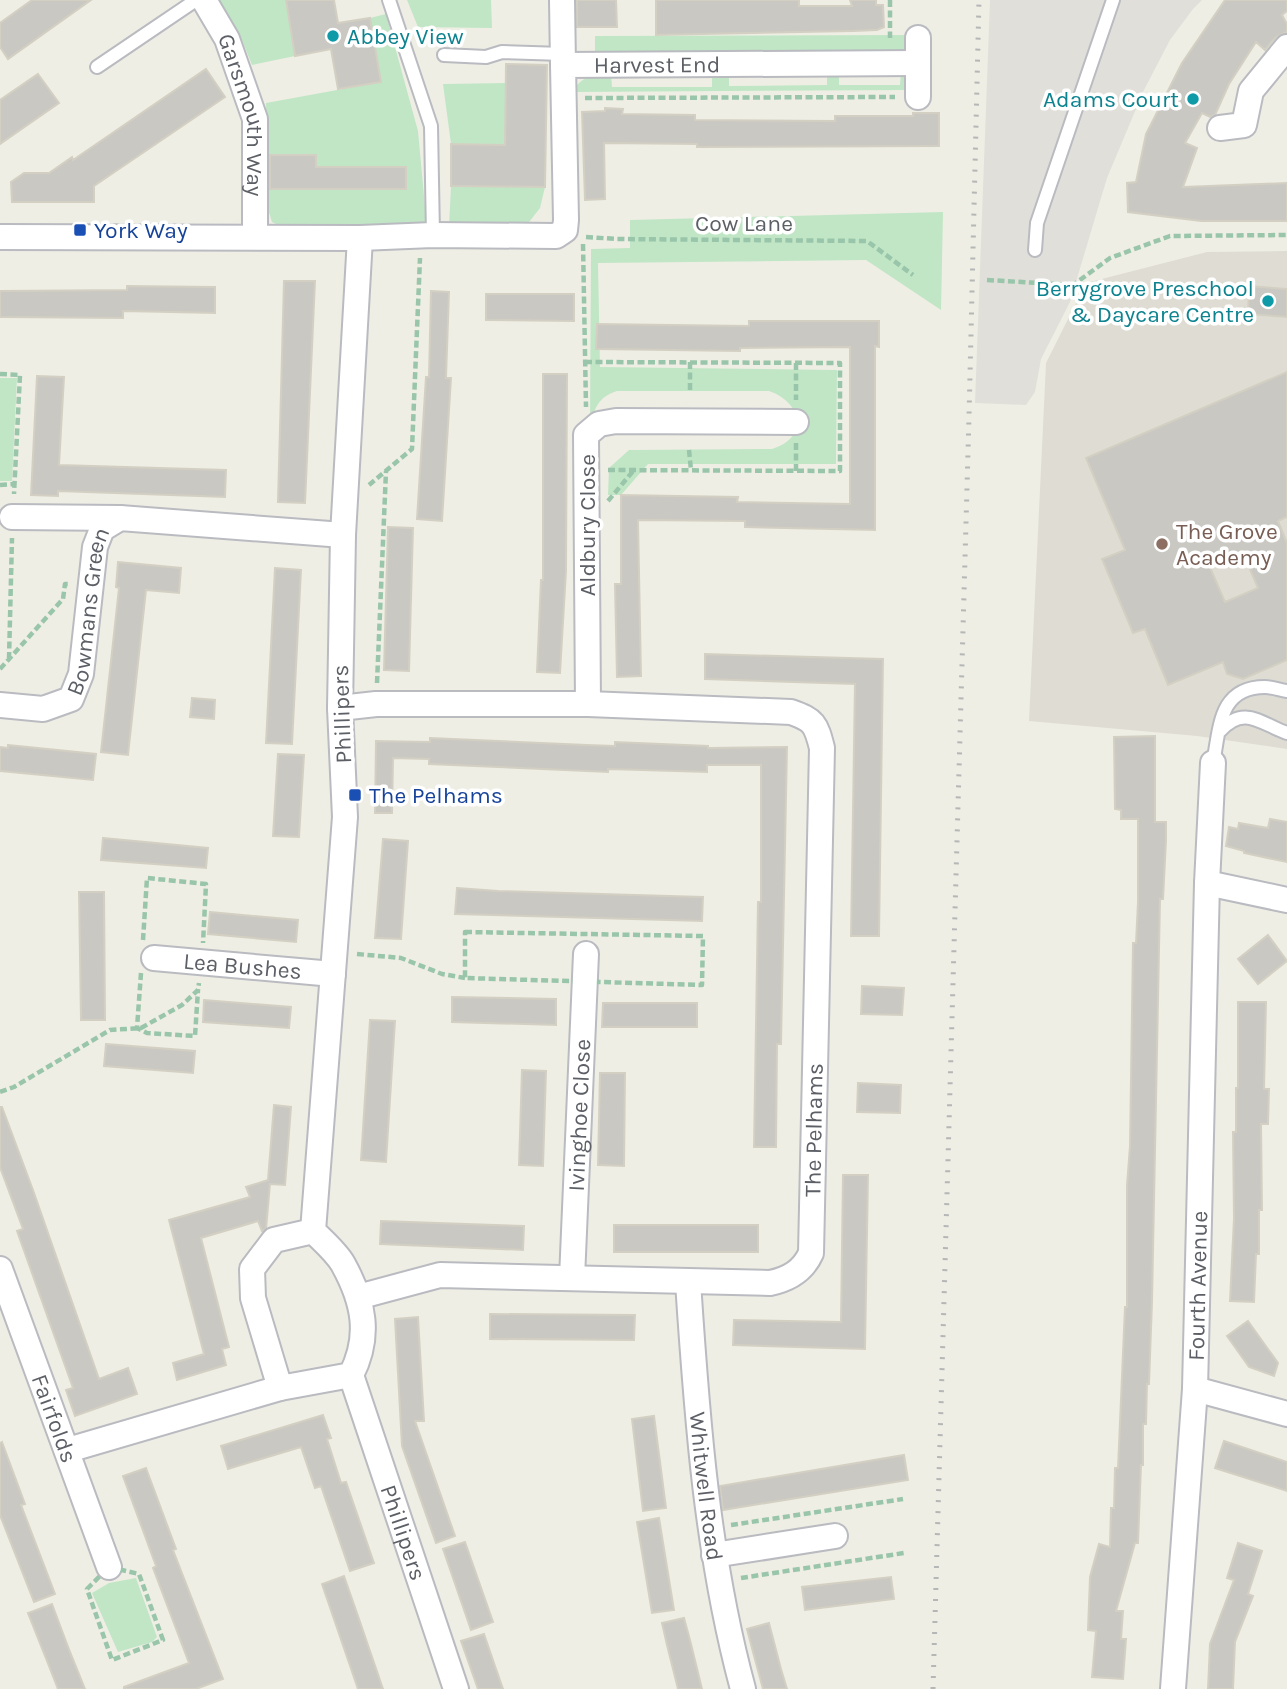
<svg xmlns="http://www.w3.org/2000/svg" width="1287" height="1689" viewBox="0 0 1287 1689" font-family="Karla,sans-serif">
	<style>
		.industrial { fill: #e0dfd9 }
		.education { fill: #dfddd3 }
		.green { fill: #c1e6c5 }
		.building { fill: #cac8c2; stroke: #d3d0c3; stroke-width: 2; fill-rule: evenodd }
		.lines { fill: none; stroke-linecap: round; stroke-linejoin: round }
		.lane-casing { stroke: #b9bbc0; stroke-width: 16 }
		.street-casing { stroke: #b9bbc0; stroke-width: 28 }
		.path { stroke: #99c5aa; stroke-width: 4.5; stroke-dasharray: 7 3.5; stroke-linecap: butt }
		.lane { stroke: #fff; stroke-width: 12 }
		.street { stroke: #fff; stroke-width: 24 }
		.rail { stroke: #b5b6b6; stroke-width: 5; stroke-dasharray: 2 9; stroke-linecap: butt }
		.culture-dot { fill: #0f9aa8; stroke: #fff; stroke-width: 2.5 }
		.transit-dot { fill: #1a4fb4; stroke: #fff; stroke-width: 2.5 }
		.education-dot { fill: #8d6e63; stroke: #fff; stroke-width: 2.5 }
		.labels { text-anchor: middle; dominant-baseline: central; stroke-width: 7; stroke-linejoin: round; paint-order: stroke }
		.culture-label { font-size: 23px; fill: #0d838f; stroke: #fff; text-anchor: end }
		.street-label { font-size: 23px; fill: #5c5f65; stroke: #fff }
		.transit-label { font-size: 23px; fill: #164399; stroke: #fff; text-anchor: start }
		.education-label { font-size: 23px; fill: #785e54; stroke: #fff; text-anchor: start }
	</style>
	<rect width="100%" height="100%" fill="#efeee5"/>
	<path class="industrial" d="M990,0H1202L1193,9L1170,40L1144,90L1107,178L1070,302L1041,359L1035,392L1026,405L975,403Z"/>
	<path class="education" d="M1287,251V749L1197,736L1029,721L1046,363L1086,283L1207,252Z"/>
	<path class="green" d="M216,0H286L295,56L252,65L242,40Z
		M407,0H491L492,28L418,27Z
		M386,14L418,131L427,228H284L272,222L267,206L266,103L381,82L370,18Z
		M908,35V53L595,55V36Z
		M906,71L907,90L573,92C581,75 595,75 611,73L612,87H712V74H729V86L827,85V73L839,72V85H900L901,72Z
		M506,83L505,145L451,144L443,84Z
		M451,186L545,187L540,208L526,226L449,227Z
		M943,212L941,310L866,260L598,263L600,367L837,370L836,464H648L621,495H608L609,468L629,450L772,449C809,438 802,402 769,391H617C598,397 595,408 590,425L591,249L630,248V220Z
		M0,378H17L12,481H0Z
		M136,1578L157,1637L152,1642L118,1652L92,1593L109,1583Z"/>
	<path class="building" d="M32,0H91L8,59L0,47V23Z
		M286,0H334L338,23L370,18L381,82L338,89L331,49L295,56Z
		M577,0H616L617,27H577Z
		M656,0H799V6H852L850,0H876V5H883L884,27L877,30L853,31L656,35Z
		M1225,0H1287V11L1282,15L1287,24V32L1276,37L1265,50L1256,42L1229,84L1215,115L1210,117L1202,113L1185,143L1197,148L1183,187L1287,183V221H1201L1128,212L1127,183L1136,182L1146,134L1182,63Z
		M506,64L547,65L545,187L451,186V144L505,145Z
		M206,69L225,97L94,186V202H12L11,182L24,173H49L72,157L73,160Z
		M38,74L59,103L0,144V100Z
		M605,108L623,109L622,114L695,115V120L835,121V116H913V113H939V146L697,147V144L604,143L605,199L585,200L582,112L605,111Z
		M270,155H316V167H406V189H270Z
		M284,281H315L305,503L278,502Z
		M127,286L215,287V313L123,311V318L0,317V291L127,290Z
		M1249,286L1287,289V317L1248,314Z
		M431,291L449,292L446,378H451L442,521L417,519L426,377H429Z
		M486,294H574V321L486,320Z
		M749,321H879V347L875,346V530L745,527V521L638,520L641,676L617,677L615,584H621V495L738,497L737,502L850,504V347L740,348V351L596,349L597,324L749,326Z
		M1287,372V517L1278,521L1287,543V660L1243,679L1227,674L1223,662L1168,685L1145,629L1133,633L1102,559L1125,550L1086,458ZM1242,551L1258,588L1225,602L1209,565Z
		M543,374H567L566,571L560,673L537,672L541,580H543Z
		M37,376L64,377L59,465L226,470L225,497L58,491V496L31,495Z
		M388,527L413,528L409,671L384,670Z
		M118,562L181,568L179,593L146,590L128,755L101,752L119,588L116,587Z
		M275,568L301,570L292,744L266,743Z
		M705,654L883,659L879,936H851L855,684L705,679Z
		M192,698L215,700L214,719L190,717Z
		M1155,736V822H1166V841L1163,899H1160L1152,1302L1149,1384H1147L1146,1424H1143V1465H1141L1138,1543H1135L1116,1611H1123L1121,1639H1126L1123,1679L1092,1677L1096,1631L1088,1630L1090,1577L1099,1544L1110,1547L1111,1508H1114L1115,1468H1118L1125,1307H1127V1185L1130,1146L1133,943H1136L1138,902V819H1121V810L1115,809L1114,737Z
		M430,738L587,745L615,746V742L708,746V748L787,747L781,1044H777L776,1147H754L758,902H761V765H707V772L608,769V772L429,764V759L393,758L392,813H375L376,741L430,742Z
		M8,745L96,754L93,780L0,771V747L8,748Z
		M278,754L304,755L299,837L273,836Z
		M1270,819L1287,822V862L1244,853V851L1226,846L1229,827L1238,829L1239,823L1268,828Z
		M103,838L208,848L206,868L101,860Z
		M383,839L408,841L401,939L375,938Z
		M457,888L498,891L703,897L702,921L455,914Z
		M79,892H104L105,1020H81Z
		M210,912L298,920L296,942L208,934Z
		M1268,935L1287,961L1258,984L1238,959Z
		M862,986L904,988L902,1015L861,1014Z
		M452,997L556,999V1025L452,1022Z
		M204,1000L291,1007L289,1028L203,1022Z
		M1238,1002H1266L1264,1089H1269L1268,1124H1261L1262,1210H1259V1254H1256L1254,1302L1230,1301L1234,1218L1233,1132H1236V1088H1238Z
		M603,1003H697V1027H602Z
		M370,1020L395,1021L386,1162L361,1160Z
		M106,1044L195,1051L193,1073L104,1066Z
		M522,1070L546,1071L543,1166L519,1165Z
		M600,1073H625L624,1166L598,1165Z
		M858,1083L901,1085L900,1113L857,1112Z
		M274,1105L291,1107L285,1185L270,1184L266,1229L262,1231L258,1221L201,1238L229,1347L222,1349L226,1365L177,1380L173,1363L204,1354L169,1220L250,1197L246,1187L268,1180Z
		M0,1107H2L33,1190L99,1379L128,1368L137,1394L75,1416L66,1390L73,1388L17,1231L23,1229L0,1167Z
		M843,1175H868L865,1349L733,1345L734,1320L841,1322Z
		M381,1221L524,1226L523,1250L380,1244Z
		M614,1225H758V1252H614Z
		M490,1314L635,1315L634,1340L490,1339Z
		M418,1317L424,1421H415L455,1536L436,1543L402,1446L395,1319Z
		M1248,1321L1278,1363L1274,1376L1249,1367L1227,1336Z
		M323,1415L331,1438L327,1439L341,1483L346,1482L374,1563L350,1571L321,1486L315,1488L301,1447L228,1469L221,1446Z
		M654,1416L666,1508L643,1511L632,1419Z
		M1224,1441L1287,1462V1491L1215,1468Z
		M2,1442L25,1504L21,1505L55,1594L34,1602L0,1515V1443Z
		M904,1455L908,1480L723,1510L720,1486Z
		M146,1468L176,1549L173,1550L223,1679L196,1689H124V1687L189,1663L153,1568L156,1566L123,1476Z
		M659,1518L674,1610L652,1613L637,1522Z
		M465,1542L493,1622L471,1630L443,1549Z
		M1238,1543L1262,1551L1248,1594L1253,1596L1235,1642L1233,1689H1208L1210,1644L1234,1580L1227,1578Z
		M344,1576L358,1616L383,1689H358L322,1584Z
		M891,1577L894,1599L805,1610L802,1587Z
		M52,1604L70,1652L85,1689H58L47,1661L28,1613Z
		M684,1618L690,1640L702,1689H678L667,1645L662,1623Z
		M769,1623L781,1669L787,1689H763L753,1652L747,1629Z
		M484,1634L495,1666L503,1689H478L461,1641Z"/>
	<g class="lines">
		<g class="lane-casing">
			<path id="lane" d="M389,0L431,126L433,235
				M444,55L486,57L502,52L563,54
				M97,67L196,0
				M1035,250L1037,223L1113,0
				M1220,731C1244,704 1261,724 1287,733
				M1213,763C1220,729 1218,687 1265,687C1272,687 1280,690 1287,691"/>
		</g>
		<g class="street-casing">
			<g id="street">
				<path id="s1" d="M204,0L227,39L255,119V237"/>
				<path d="M562,0L563,65"/>
				<path d="M918,38V97"/>
				<path d="M1220,128L1244,125L1251,91L1287,47"/>
				<path id="s2" d="M0,237L360,238L433,235L556,236L565,230L566,220L563,65L917,63"/>
				<path d="M12,517L120,518"/>
				<path d="M588,704L586,435L599,424L616,421L796,422"/>
				<path id="s3" d="M0,705L43,709L71,699L81,674L95,547L102,529L120,518L343,535"/>
				<path d="M340,708L376,704H588L791,712C814,720 816,724 822,748L811,1253C803,1271 789,1279 770,1283L440,1275L358,1297"/>
				<path d="M1207,883L1287,900"/>
				<path id="s4" d="M154,958L333,974"/>
				<path d="M313,1231L274,1240L252,1269L253,1298L280,1388L351,1375C371,1336 364,1302 343,1264C336,1252 323,1241 313,1231L345,817L340,708L343,535L360,238"/>
				<path id="s5" d="M0,1269L109,1567"/>
				<path id="s6" d="M572,1278L586,954"/>
				<path id="s7" d="M688,1282C697,1419 707,1556 743,1689"/>
				<path id="s8" d="M351,1375L456,1689"/>
				<path d="M1195,1389L1287,1414"/>
				<path d="M68,1450L280,1388"/>
				<path d="M714,1555L835,1536"/>
				<path id="s9" d="M1173,1689L1195,1389L1207,883L1213,763"/>
			</g>
		</g>
		<path class="path" d="M890,0V38
			M585,98L895,97
			M586,237L617,239L867,241L913,275
			M583,244L586,407
			M987,280L1073,285L1110,258L1170,236L1287,235
			M585,362L840,363V471L608,470
			M690,362V393
			M796,363V400
			M0,374L20,375L14,494
			M689,450L691,470
			M796,471V443
			M0,485L15,484
			M369,485L412,449L420,258
			M608,501L634,470
			M9,659L12,538
			M0,669L63,599L65,584H69
			M377,683L386,471
			M465,932L703,936L702,985L465,978Z
			M143,940L147,878L206,884L203,943
			M357,954L401,958L442,974L465,978
			M141,973L137,1028L147,1033L195,1036L198,990
			M0,1092L14,1087L110,1030L141,1028L182,1005L198,990L199,983
			M731,1525L903,1499
			M109,1567L139,1574L163,1640L112,1660L87,1589Z
			M741,1578L904,1553"/>
		<use href="#lane" class="lane"/>
		<use href="#street" class="street"/>
		<path class="rail" d="M933,1689L969,417L979,0"/>
	</g>
	<g class="culture-dot">
		<circle cx="333" cy="36" r="7"/>
		<circle cx="1193" cy="99" r="7"/>
		<circle cx="1268" cy="301" r="7"/>
	</g>
	<g class="transit-dot">
		<rect x="73" y="223" width="14" height="14" rx="3.5"/>
		<rect x="348" y="788" width="14" height="14" rx="3.5"/>
	</g>
	<circle class="education-dot" cx="1162" cy="544" r="7"/>
	<g class="labels">
		<g class="culture-label">
			<text x="347" y="36" text-anchor="start">Abbey View</text>
			<text x="1179" y="99">Adams Court</text>
			<text x="1254" y="288">Berrygrove Preschool<tspan x="1254" dy="26">&amp; Daycare Centre</tspan></text>
		</g>
		<g class="street-label">
			<text stroke="none"><textPath href="#s2" startOffset="826">Harvest End</textPath></text>
			<text stroke="none"><textPath href="#s1" startOffset="124">Garsmouth Way</textPath></text>
			<text x="744" y="223">Cow Lane</text>
			<text transform="translate(587 525) rotate(-90)">Aldbury Close</text>
			<text stroke="none"><textPath href="#s3" startOffset="163">Bowmans Green</textPath></text>
			<text transform="translate(342 714) rotate(-92)">Phillipers</text>
			<text stroke="none"><textPath href="#s4" startOffset="89">Lea Bushes</textPath></text>
			<text stroke="none"><textPath href="#s6" startOffset="163">Ivinghoe Close</textPath></text>
			<text transform="translate(814 1130) rotate(-89)">The Pelhams</text>
			<text stroke="none"><textPath href="#s9" startOffset="404">Fourth Avenue</textPath></text>
			<text stroke="none"><textPath href="#s5" startOffset="159">Fairfolds</textPath></text>
			<text stroke="none"><textPath href="#s7" startOffset="205">Whitwell Road</textPath></text>
			<text stroke="none"><textPath href="#s8" startOffset="166">Phillipers</textPath></text>
		</g>
		<g class="transit-label">
			<text x="94" y="230">York Way</text>
			<text x="369" y="795">The Pelhams</text>
		</g>
		<g class="education-label">
			<text x="1176" y="531">The Grove<tspan x="1176" dy="26">Academy</tspan></text>
		</g>
	</g>
</svg>
